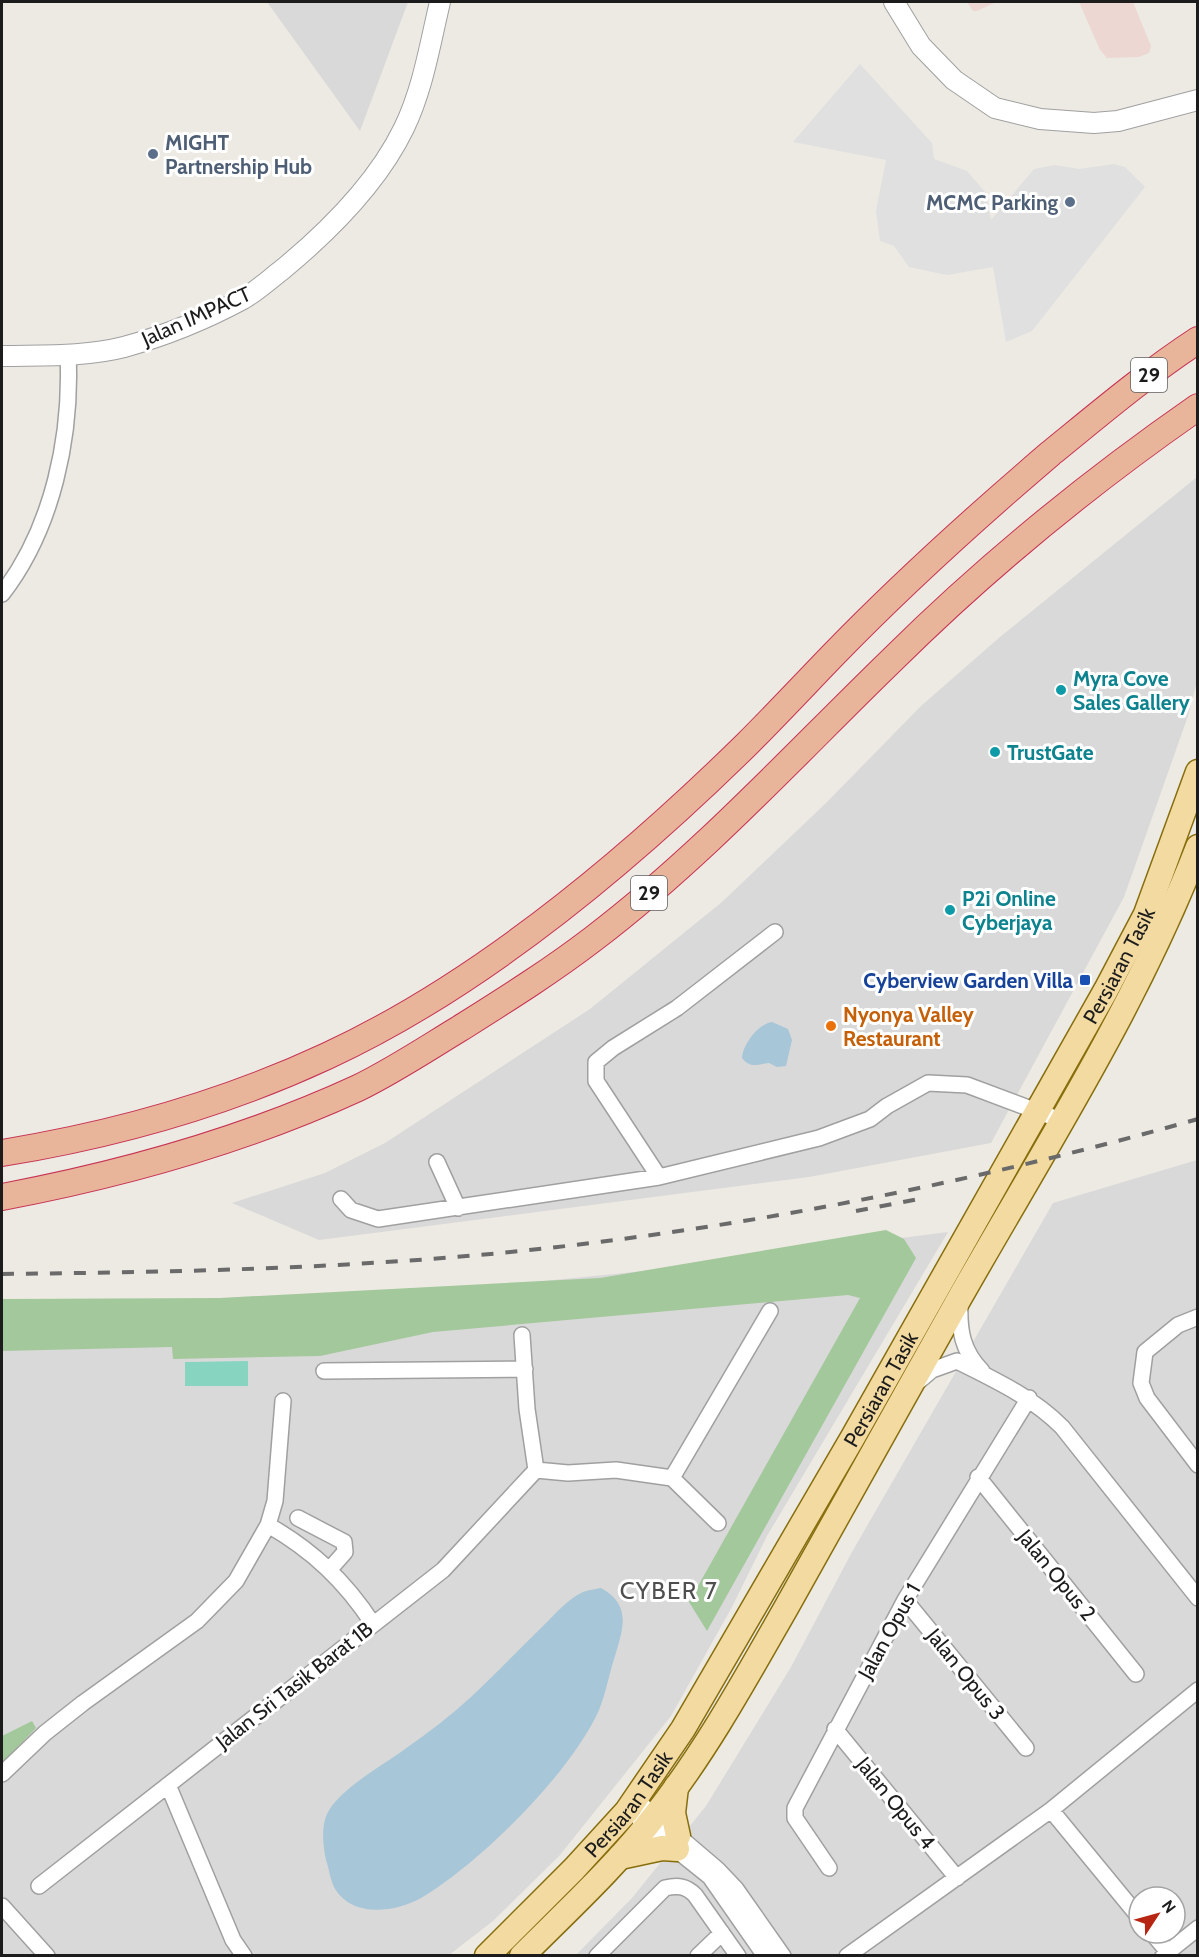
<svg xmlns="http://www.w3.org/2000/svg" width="1199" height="1957" viewBox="0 0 1199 1957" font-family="Cabin,sans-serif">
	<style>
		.residential { fill: #dad9d9; fill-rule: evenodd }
		.commercial { fill: #ecd7d3 }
		.forest { fill: #a3c89b }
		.pitch { fill: #87d5c1 }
		.parking { fill: #e0e0e0 }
		.water { fill: #a7c6d7 }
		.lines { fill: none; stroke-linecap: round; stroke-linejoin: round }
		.minor-casing { stroke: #a0a0a0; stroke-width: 18 }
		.tertiary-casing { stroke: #a0a0a0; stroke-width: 22 }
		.primary-casing { stroke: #876e0d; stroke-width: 27 }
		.trunk-casing { stroke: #c73354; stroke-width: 28 }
		.minor { stroke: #fff; stroke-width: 15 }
		.tertiary { stroke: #fff; stroke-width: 20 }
		.primary { stroke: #f3daa1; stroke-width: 24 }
		.trunk { stroke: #e8b59b; stroke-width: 26 }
		.rail { stroke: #6a6a6a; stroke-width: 4; stroke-dasharray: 12 12; stroke-linecap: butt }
		.service-dot { fill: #5c6f8a; stroke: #fff; stroke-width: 2 }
		.culture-dot { fill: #0f9aa8; stroke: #fff; stroke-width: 2 }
		.transit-dot { fill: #1a4fb4; stroke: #fff; stroke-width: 2 }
		.food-dot { fill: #e8710a; stroke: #fff; stroke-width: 2 }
		.labels { text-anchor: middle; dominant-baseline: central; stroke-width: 6; stroke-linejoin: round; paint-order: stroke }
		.shield { fill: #fff; stroke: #606060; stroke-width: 1.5 }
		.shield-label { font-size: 20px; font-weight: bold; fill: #1c1c1c }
		.service-label { font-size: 21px; font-weight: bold; fill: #4e5e75; stroke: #fff; text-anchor: start }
		.street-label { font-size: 21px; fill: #1c1c1c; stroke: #fff }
		.culture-label { font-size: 21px; font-weight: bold; fill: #0d838f; stroke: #fff; text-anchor: start }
		.transit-label { font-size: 21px; font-weight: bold; fill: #164399; stroke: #fff; text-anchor: end }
		.food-label { font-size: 21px; font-weight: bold; fill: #c56008; stroke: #fff; text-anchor: start }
		.quarter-label { font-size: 24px; letter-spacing: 1.5px; fill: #4f4f4f; stroke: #fff }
	</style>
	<rect width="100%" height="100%" fill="#edeae3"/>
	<path class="residential" d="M267,2H408L360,131Z
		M1197,477L1198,678L1188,716L1124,897L991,1143L809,1177L319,1240L232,1203L325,1173L385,1143L590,1009L722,902L827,802L921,706L1000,637Z
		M1197,1160V1955L575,1956L632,1898L706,1806L791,1667L852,1552L1053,1203ZM1139,1897H1175V1933H1139Z
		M948,1232L767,1536L732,1607L671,1716L560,1855L493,1921L449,1955H2V1307L472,1288L644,1271Z"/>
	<path class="commercial" d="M967,2H996L977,11H973Z
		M1079,2H1133L1151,46L1149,53L1139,57L1107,58L1100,50Z"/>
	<path class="forest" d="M886,1230L904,1239L916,1258L707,1631L689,1602L860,1298L848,1295L433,1332L320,1356L173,1359L172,1347L2,1351V1299L220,1298L600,1278Z
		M32,1721L36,1728L2,1763V1736Z"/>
	<path class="pitch" d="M248,1361V1386H185V1362Z"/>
	<path class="parking" d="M860,64L932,143L934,159L967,171L986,193L991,220L1034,169L1055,165L1079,169L1114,164L1125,167L1145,187L1032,331L1006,342L993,267L947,275L909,267L894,246L880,241L876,211L886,160L793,142Z"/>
	<path class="water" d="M772,1022L788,1029L792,1040L786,1066L777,1067L769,1063C757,1064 751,1069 742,1058C743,1044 758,1024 772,1022Z
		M601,1588C632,1605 623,1629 615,1656C609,1674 606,1693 599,1710C571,1773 480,1863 421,1898C394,1913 351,1918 334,1887C330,1879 329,1868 326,1860C323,1846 321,1827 327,1814C339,1789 382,1766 405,1749C428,1733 450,1716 471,1697C496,1674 519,1649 544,1625C555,1614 568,1599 583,1592C588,1590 596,1589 601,1588Z"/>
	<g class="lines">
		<g class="minor-casing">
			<path id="minor" d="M2,594C53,528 72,436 68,354
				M437,1162L458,1208
				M659,1177L596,1081V1062L613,1048L677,1008L775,932
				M341,1199L351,1210L378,1219L659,1177L819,1138L870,1119L887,1106L928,1083L967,1085L1063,1121
				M960,1303C959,1330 962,1351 982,1371
				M1198,1317L1178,1325L1145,1352L1141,1383L1147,1398L1198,1465
				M522,1335L527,1409L536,1470
				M324,1371L525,1369
				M919,1381L932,1370L957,1361C995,1380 1032,1397 1062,1427L1198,1598
				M536,1470L568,1473L616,1470L672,1478L718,1523
				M978,1477L1136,1674
				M672,1478L770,1311
				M298,1518L344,1542L345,1552L330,1569
				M268,1525C312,1550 345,1581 373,1624
				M905,1600L1026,1748
				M835,1729L957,1878
				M2,1774L45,1733L83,1703L197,1621L236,1581L268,1525L275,1501L283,1401
				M168,1785L233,1940L244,1956
				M636,1800L717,1869L736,1889L783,1956
				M1051,1810L1139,1917
				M640,1821L710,1877L765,1956
				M829,1868L795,1818V1808L905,1600L1029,1398
				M39,1886L443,1570L536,1470
				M2,1906L47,1956
				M1152,1933L1168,1952
				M597,1956L665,1888C678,1885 686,1886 695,1895L738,1956
				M698,1956L722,1933
				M847,1956L1051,1810L1198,1690
				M1163,1956L1198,1928"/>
		</g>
		<g class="tertiary-casing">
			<path id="tertiary" d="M894,2L921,46L954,80L995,108L1040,119L1094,123L1118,121L1198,100
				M2,356C42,355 85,357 124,347C164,336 206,319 243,299C257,291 270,279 283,269C329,231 377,184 404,128C423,89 430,44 440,2"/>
		</g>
		<g class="primary-casing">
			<g id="primary">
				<path d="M676,1787L673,1813L678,1836"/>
				<path d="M620,1857L662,1848L677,1849"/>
				<path id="s1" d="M487,1956L574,1869L627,1811L683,1729L853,1437L1106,990L1146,914L1198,772"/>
				<path d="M522,1956C568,1910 617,1865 657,1813C707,1749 746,1678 786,1608C844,1505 901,1402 959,1299C1043,1151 1136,1007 1198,847"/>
			</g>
		</g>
		<g class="trunk-casing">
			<path id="trunk" d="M2,1153C113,1135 224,1104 327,1056C480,985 627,862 747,744C776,715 805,684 834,654C903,583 976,517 1051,453C1099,414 1146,374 1198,340
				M2,1197C124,1174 245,1140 358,1088C393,1071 426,1049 459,1029C505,1000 550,972 593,939C702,856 795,754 893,659C986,567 1090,482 1198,407"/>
		</g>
		<use href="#minor" class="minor"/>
		<use href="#tertiary" class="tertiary"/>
		<use href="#primary" class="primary"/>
		<use href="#trunk" class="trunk"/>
		<path class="rail" d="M856,1211L924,1198
			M2,1274C189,1272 379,1268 566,1246C780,1221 990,1178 1198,1119"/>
	</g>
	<g class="service-dot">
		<circle cx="153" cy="154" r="6"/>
		<circle cx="1070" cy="202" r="6"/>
	</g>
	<g class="culture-dot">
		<circle cx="1061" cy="690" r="6"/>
		<circle cx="995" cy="752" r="6"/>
		<circle cx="950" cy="910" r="6"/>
	</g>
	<rect class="transit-dot" x="1079" y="974" width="12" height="12" rx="3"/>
	<circle class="food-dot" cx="831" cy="1026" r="6"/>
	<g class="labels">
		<g class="shield">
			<rect x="1131" y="358" width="36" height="34" rx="4.5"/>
			<rect x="631" y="876" width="36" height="34" rx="4.5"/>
		</g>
		<g class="shield-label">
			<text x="1149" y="375">29</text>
			<text x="649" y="893">29</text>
		</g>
		<g class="service-label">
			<text x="165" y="142">MIGHT<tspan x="165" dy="24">Partnership Hub</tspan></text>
			<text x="1058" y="202" text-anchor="end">MCMC Parking</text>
		</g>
		<g class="street-label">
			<text transform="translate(196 316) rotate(-24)">Jalan IMPACT</text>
			<text stroke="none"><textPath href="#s1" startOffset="1180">Persiaran Tasik</textPath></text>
			<text stroke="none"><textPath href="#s1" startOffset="694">Persiaran Tasik</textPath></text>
			<text transform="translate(1057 1575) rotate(51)">Jalan Opus 2</text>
			<text transform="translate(889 1631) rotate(-61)">Jalan Opus 1</text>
			<text transform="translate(966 1674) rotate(51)">Jalan Opus 3</text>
			<text transform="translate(294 1685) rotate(-38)">Jalan Sri Tasik Barat 1B</text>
			<text stroke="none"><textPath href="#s1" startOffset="208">Persiaran Tasik</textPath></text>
			<text transform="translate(896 1803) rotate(51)">Jalan Opus 4</text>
		</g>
		<g class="culture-label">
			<text x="1073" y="678">Myra Cove<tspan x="1073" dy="24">Sales Gallery</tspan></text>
			<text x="1007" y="752">TrustGate</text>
			<text x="962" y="898">P2i Online<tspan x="962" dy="24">Cyberjaya</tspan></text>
		</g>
		<g class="transit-label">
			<text x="1073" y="980">Cyberview Garden Villa</text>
		</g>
		<g class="food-label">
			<text x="843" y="1014">Nyonya Valley<tspan x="843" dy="24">Restaurant</tspan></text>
		</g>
		<g class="quarter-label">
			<text x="669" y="1590">CYBER 7</text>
		</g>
	</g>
	<rect width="1199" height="1957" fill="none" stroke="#1c1c1c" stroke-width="6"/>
	<g transform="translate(1157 1915) rotate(54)"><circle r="28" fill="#ffffff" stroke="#a4a4a4" stroke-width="1.5"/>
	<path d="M0-4.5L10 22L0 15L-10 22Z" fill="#b72612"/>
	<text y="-9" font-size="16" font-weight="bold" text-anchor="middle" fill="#1c1c1c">N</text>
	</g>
</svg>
